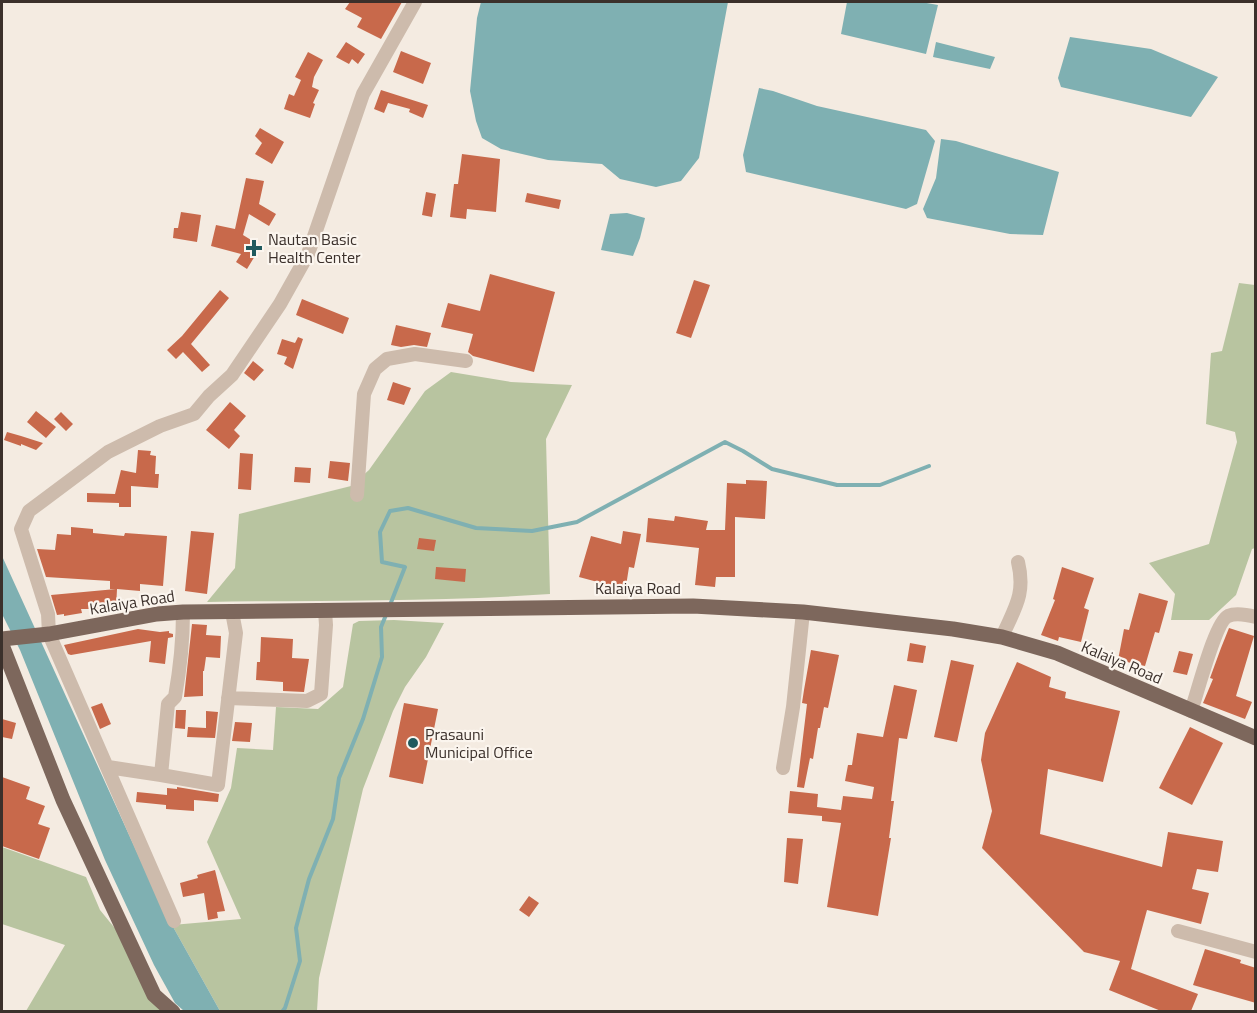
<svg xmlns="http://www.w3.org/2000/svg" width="1257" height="1013" viewBox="0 0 1257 1013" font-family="'Titillium Web',sans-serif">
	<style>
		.green { fill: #b8c4a0 }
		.water { fill: #7fb0b2 }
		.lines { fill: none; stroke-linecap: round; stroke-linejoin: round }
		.stream { stroke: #7fb0b2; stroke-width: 4 }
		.building { fill: #c8694b }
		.minor { stroke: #cdbbac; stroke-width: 14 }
		.major { stroke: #7d675c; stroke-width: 15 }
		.poi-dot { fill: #1f5a5e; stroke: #fbf5ee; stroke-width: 2 }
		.labels { text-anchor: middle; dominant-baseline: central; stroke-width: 4.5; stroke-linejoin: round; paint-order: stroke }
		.poi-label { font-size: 16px; fill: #3b302b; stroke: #fbf5ee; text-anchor: start }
		.street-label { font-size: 16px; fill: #3b302b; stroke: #fbf5ee }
	</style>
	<rect width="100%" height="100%" fill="#f4ebe1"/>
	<path class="green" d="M1239,283L1255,285V548L1252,549L1236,595L1209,620H1171L1175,594L1149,563L1209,544L1237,442L1235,432L1206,424L1211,353L1222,351Z
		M451,372L511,382L572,385L546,439L550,594C436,602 322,600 207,602L235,568L239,514L351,486L369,470L425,391Z
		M394,620L444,623L426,657L405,687L393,711L363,789L319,978L317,1011H220L172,925L241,919L207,842L231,788L237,748L273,750L276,707L318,709L343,687L353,624L359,621Z
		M2,847L86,877L100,910L122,937L162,1011H26L65,945L2,924Z"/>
	<path class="water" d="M481,2H728L699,158L681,181L656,187L620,179L602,164L548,160L501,149L482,138L476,121L470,91L477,18Z
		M847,2H921L938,5L926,54L841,34Z
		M1070,37L1151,49L1218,77L1191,117L1061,87L1058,78Z
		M936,42L995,57L990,69L933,57Z
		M759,88L773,91L817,106L926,130L935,141L917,204L906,209L746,172L743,155Z
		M941,139L956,141L1059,172L1043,235L1010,234L927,218L923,209L936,178Z
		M627,213L645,218L640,238L633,256L601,250L610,214Z
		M2,556L141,861L172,925L220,1011H184L175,1003L154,965L105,860L20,650L2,614Z"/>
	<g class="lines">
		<path class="stream" d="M390,605L405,567L382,562L380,532L390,511L408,508L476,528L532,531L577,522L725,442L743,451L772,469L837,485H880L929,466
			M282,1012L285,1008L300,961L296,928L309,879L333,819L339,778L363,719L382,657L381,627L386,615"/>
	</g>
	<path class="building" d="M350,2H402L381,39L357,27L362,18L345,9Z
		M346,42L365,54L358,64L352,59L349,64L336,57Z
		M401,51L431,63L423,84L393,72Z
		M308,52L323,60L314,77L312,87L319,90L313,103L315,104L310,118L284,109L289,94L294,96L301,80L295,77Z
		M381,90L428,105L423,118L409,112L410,109L388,103L384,113L374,109Z
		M260,128L284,142L272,164L255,154L262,143L255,136Z
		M462,154L500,159L496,212L467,209L466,219L450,217L454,184H458Z
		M246,178L264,181L259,204L276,214L269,226L249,214L243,235L261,246L247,269L236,262L241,254L211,246L216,225L235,229Z
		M426,192L436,194L432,217L422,215Z
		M527,193L561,200L559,209L525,202Z
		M181,212L201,215L197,242L173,238L174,228H178Z
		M490,274L555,292L534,372L473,356L468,352L473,334L441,327L448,303L480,311Z
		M694,280L710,285L691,338L676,333Z
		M220,290L229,298L191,344L210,365L202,372L183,352L176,359L167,350L182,336Z
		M302,299L349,318L343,334L296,315Z
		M396,325L431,333L427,347L414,345L401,347L391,345Z
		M298,337L303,339L293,369L284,364L287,357L277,354L282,339L295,343Z
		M253,361L264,370L254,381L244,373Z
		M393,382L411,388L404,405L387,400Z
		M230,402L246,416L234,430L240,436L229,449L206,430Z
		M36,411L56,427L46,438L27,422Z
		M61,412L73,424L66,431L54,419Z
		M7,432L21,436L43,443L36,450L21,444V446L4,440Z
		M138,450L151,451L150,455L156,456L155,474H159L158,488L131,486V507H119V503L87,502V493L115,494L121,470L136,473Z
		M240,453L253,454L251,490L238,489Z
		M330,461L350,463L348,481L328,478Z
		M295,467L311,468L310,483L294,482Z
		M746,480L767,481L765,519L735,517V577H716L715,587L695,585L699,548L646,542L648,518L674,521L675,516L708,521L706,530H725L727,483L746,484Z
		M71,527L93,529V533L124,536L125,533L167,536L163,586L140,584V591L117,589L116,609H81L82,613L64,616V614L57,615L51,595L116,589H110V581L46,577L37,549L55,550L57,534L71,535Z
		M191,531L214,533L207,594L185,591Z
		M623,531L641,534L634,568L629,567L626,586L620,585V588L579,577L591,536L621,544Z
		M419,538L436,540L434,551L417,549Z
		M436,567L466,569L465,582L435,579Z
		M1062,567L1094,578L1084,608L1089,610L1081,642L1059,637L1058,641L1041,635L1055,600L1053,599Z
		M1139,593L1168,601L1159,633L1155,632L1145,666L1118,660L1124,629L1129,630Z
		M192,624L207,625L206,635L221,636L220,658L206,657L204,671H203V696L184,697Z
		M1229,628L1254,636L1236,696L1252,702L1245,719L1203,703L1213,679L1210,678L1221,648Z
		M138,629L160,632L169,631V633L173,634V637L168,638L165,664L149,662L151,641L71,655L68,654L64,645Z
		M261,637L293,639L292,658L309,659L304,692L283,691V682L256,680L257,662H260Z
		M910,643L926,646L923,663L907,661Z
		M811,650L839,655L828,708L824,707L820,728H818L813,759L810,758L804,788L797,787L807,704L802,703L804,690Z
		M1179,651L1193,654L1187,675L1173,672Z
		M951,660L974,665L957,742L934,737Z
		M1017,662L1051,677L1049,687L1066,692L1065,698L1120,711L1103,782L1048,769L1040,834L1162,867L1168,832L1223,841L1218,872L1197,869L1192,889L1209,893L1201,924L1147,910L1131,969L1198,994L1191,1011H1161L1109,990L1120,961L1084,952L982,848L992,811L981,760L985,733Z
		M894,685L917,690L907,739L899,738L891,801H894L889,838H891L878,916L827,907L841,823L822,821V816L788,813L790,791L818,794L817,807L841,810L843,796L872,799L874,787L845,781L848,765H852L857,733L883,737Z
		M102,703L111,724L100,729L91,707Z
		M404,703L438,709L423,784L389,777Z
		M176,710H186L185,729L175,728Z
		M206,711L218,712L215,738L187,737L188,727L206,728Z
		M2,719L16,723L12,739L2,737Z
		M235,722L252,723L250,742L232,741Z
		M1190,727L1223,743L1192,805L1159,788Z
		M2,777L30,787L26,799L45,806L38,824L50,828L39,859L2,846Z
		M177,787L219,794L218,802L194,800V811L166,809V805L136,802L137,792L167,795V788L177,789Z
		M787,838L803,839L798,884L784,882Z
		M215,870L225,911L217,912L218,918L208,920L204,893L183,897L180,883L198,878L197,875Z
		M529,896L539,903L529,917L519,910Z
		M1205,949L1241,960L1240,963L1256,968V1003L1193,985Z"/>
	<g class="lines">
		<path class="minor" d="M357,495L364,394L375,369L387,359L415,354L466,361
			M183,612C183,641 180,669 175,697L168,704L161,775L218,785L236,633L232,612
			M1002,637C1014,609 1026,595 1018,562
			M228,698L307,701L321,694L326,625L325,611
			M1191,711C1197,695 1215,622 1228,616C1235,613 1248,615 1256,617
			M108,767L161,775
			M783,768L793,707L803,612
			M174,921L49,634L48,614L21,529L29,511L108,452L160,426L194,414L209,396L232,375L280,304L308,254L363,94L415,2
			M1178,931L1256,952"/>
		<path class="major" d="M2,639L49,634L157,614L183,612L693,606L803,612L953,629L1002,637L1057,653L1256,738
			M2,645L63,800L154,995L173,1012"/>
	</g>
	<g class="poi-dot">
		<path d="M251 239h6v6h6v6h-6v6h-6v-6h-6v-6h6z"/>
		<circle cx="413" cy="743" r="6"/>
	</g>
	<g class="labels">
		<g class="poi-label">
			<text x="268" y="239">Nautan Basic<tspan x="268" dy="18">Health Center</tspan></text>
			<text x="425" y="734">Prasauni<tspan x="425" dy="18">Municipal Office</tspan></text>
		</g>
		<g class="street-label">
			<text x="638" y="588">Kalaiya Road</text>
			<text transform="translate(132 602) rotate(-9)">Kalaiya Road</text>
			<text transform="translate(1122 662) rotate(23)">Kalaiya Road</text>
		</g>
	</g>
	<rect width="1257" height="1013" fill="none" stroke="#3b302b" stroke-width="6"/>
</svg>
